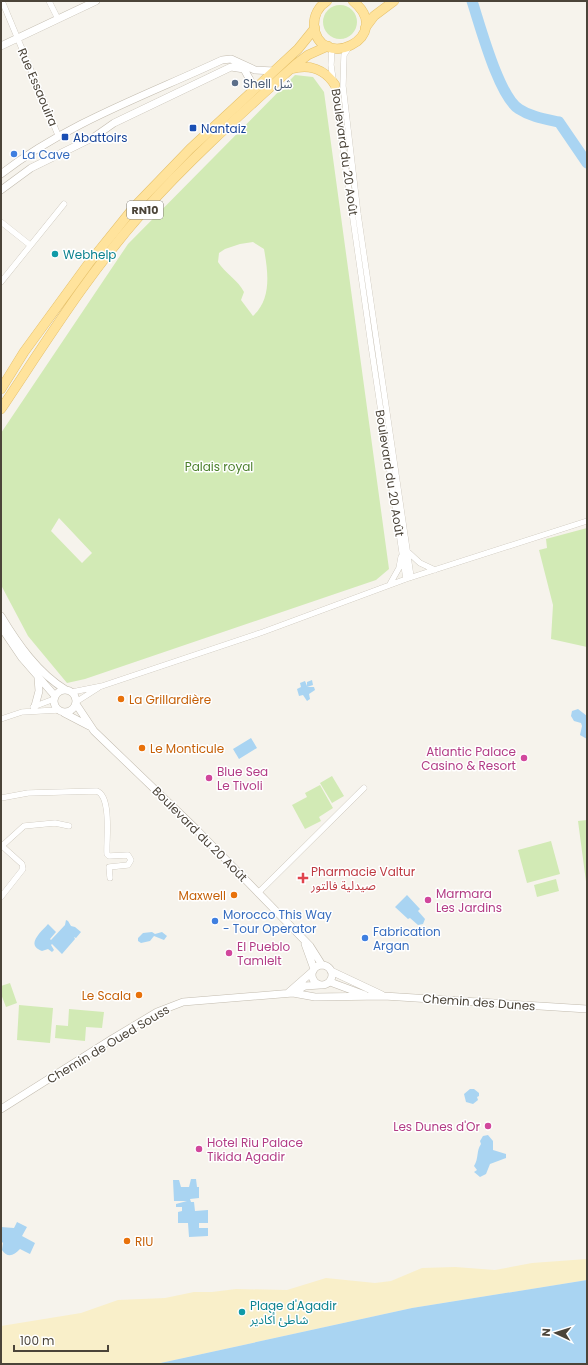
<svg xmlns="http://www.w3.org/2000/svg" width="588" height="1365" viewBox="0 0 588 1365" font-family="Poppins,'Noto Sans Arabic',sans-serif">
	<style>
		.green { fill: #d2eab5; fill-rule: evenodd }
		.sand { fill: #f9efc9 }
		.water { fill: #a9d4f2 }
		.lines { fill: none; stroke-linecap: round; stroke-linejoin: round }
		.river { stroke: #a9d4f2; stroke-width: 11 }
		.minor-casing { stroke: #c2bbae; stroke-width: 6 }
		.tertiary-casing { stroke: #c2bbae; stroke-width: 8 }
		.primary-casing { stroke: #e6c16a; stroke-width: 10 }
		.minor { stroke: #fff; stroke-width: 5.5 }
		.tertiary { stroke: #fff; stroke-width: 7 }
		.primary { stroke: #ffe39c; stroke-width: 9 }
		.service-dot { fill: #5c6f8a; stroke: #fff; stroke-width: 1.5 }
		.transit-dot { fill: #1a4fb4; stroke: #fff; stroke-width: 1.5 }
		.shop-dot { fill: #3f7fe0; stroke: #fff; stroke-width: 1.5 }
		.culture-dot { fill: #0f9aa8; stroke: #fff; stroke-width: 1.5 }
		.food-dot { fill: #e8710a; stroke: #fff; stroke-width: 1.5 }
		.hotel-dot { fill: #d1479c; stroke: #fff; stroke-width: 1.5 }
		.health-dot { fill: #e0444e; stroke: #fff; stroke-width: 1.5 }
		.labels { text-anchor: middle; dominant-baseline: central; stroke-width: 3; stroke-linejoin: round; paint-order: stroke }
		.shield { fill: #fff; stroke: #817c74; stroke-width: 1 }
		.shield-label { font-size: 11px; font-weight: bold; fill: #4b4439 }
		.service-label { font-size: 12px; fill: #4e5e75; stroke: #fff; text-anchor: start }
		.street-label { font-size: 12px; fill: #4b4439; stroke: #fff }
		.transit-label { font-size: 12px; fill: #164399; stroke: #fff; text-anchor: start }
		.shop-label { font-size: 12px; fill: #366cbe; stroke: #fff; text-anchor: start }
		.culture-label { font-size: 12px; fill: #0d838f; stroke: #fff; text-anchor: start }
		.park-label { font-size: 12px; fill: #4a7f2a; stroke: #fff }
		.food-label { font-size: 12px; fill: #c56008; stroke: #fff; text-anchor: start }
		.hotel-label { font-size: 12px; fill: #b23c85; stroke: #fff; text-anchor: start }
		.health-label { font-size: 12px; fill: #be3a42; stroke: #fff; text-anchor: start }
	</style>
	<rect width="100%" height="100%" fill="#f6f3ec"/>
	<path class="green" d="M323 22a17 17 0 1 1 34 0a17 17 0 1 1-34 0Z
		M295,75L313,77L324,92L389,569L376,580L85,679L67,683L28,636L1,585V433L128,244ZM253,242L264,249C268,272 272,299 253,316L241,300L244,292C238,280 225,273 218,262L219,253L225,249L240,244ZM59,518L92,553L82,563L51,531Z
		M587,528V647L551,639L553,605L539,550L547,548L546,539Z
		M332,776L344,796L332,803L320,783Z
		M320,785L333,808L319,817L321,821L305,829L292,805L307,797L305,793Z
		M587,820V889L578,821Z
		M551,841L560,874L527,883L518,850Z
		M556,879L559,891L537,897L534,885Z
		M10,983L17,1003L6,1007L1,994V986Z
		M19,1005L53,1008L50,1043L17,1040Z
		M69,1009L104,1012L102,1028L86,1027L85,1041L55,1038L56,1025L68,1026Z"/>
	<path class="sand" d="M587,1259V1280L412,1308L156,1364H1V1326L81,1313L118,1300L165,1298L194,1292H212L236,1289L287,1290L326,1278L375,1283L391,1281L422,1268L455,1267L495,1270L532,1263Z"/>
	<path class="water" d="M312,680L313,685L307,687H314L315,690L309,694L310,699L307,701L303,695L299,696L297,689L301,687L300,683L305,681L307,686V682Z
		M578,709L587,716V739L580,735L582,726L581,723L574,721L571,716L572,711Z
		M251,738L257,748L239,759L233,749Z
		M407,895L420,909L418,911L425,919L423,924L418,925L410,918L408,919L395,907Z
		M66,920L68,921L71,926L75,927L81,932L76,938L74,937L75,939L62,954L52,944L51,945L54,950L52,952L48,949L42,951C25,945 41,932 48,924L56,932L50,939L51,940L65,925Z
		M152,932L155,934L162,932L167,936L164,940L154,936L150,941L141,943L138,941V938L143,933Z
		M470,1089H474L479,1093V1096L477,1097L478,1100L473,1104L466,1102L464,1094Z
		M488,1135L493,1141V1150L506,1154V1158L490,1164L486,1174L480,1177L474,1172L477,1170L474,1166C479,1158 476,1151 481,1144L480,1141L483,1136Z
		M191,1179H196L197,1187H199V1198L190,1199L191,1202H194L195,1211L208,1210V1223H199V1228H208V1236L189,1237L188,1223H178V1212L182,1211V1207H176V1204L187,1201H174L173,1180H179L181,1187H189Z
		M17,1222L27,1227L22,1236L35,1243L30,1254L20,1249C14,1255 8,1259 2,1250L3,1243L1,1241V1227L14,1228Z
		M587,1280V1364H156L412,1308Z"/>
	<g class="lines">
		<path class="river" d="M472,1C480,25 499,97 519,109C531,117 545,119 559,122L587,163"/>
		<g class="minor-casing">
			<path id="minor" d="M2,1L58,135
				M49,1L58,19
				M349,47L344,55L343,86L358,214L411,577
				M332,48L331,65L371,345L406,579
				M1,222L30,245
				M1,282L64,204
				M408,552L420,563L435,570
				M390,584L399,568L401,557
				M72,692L102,686L263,632L406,579L587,521
				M76,702L98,688
				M33,707L54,699
				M1,719L22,712L59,710
				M1,798L28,793L97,791C112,797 106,840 107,854L109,856L128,855L131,860L128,865L109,867L110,878
				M1,845H3L24,826L55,823L69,826
				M258,893L364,788
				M1,897L23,869L22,864L2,846"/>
		</g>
		<g class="tertiary-casing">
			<path id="tertiary" d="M1,46L96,1
				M1,174C67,123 147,95 222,60L231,59L255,70L274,71
				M1,190L31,168L94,137L114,123L231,67L244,69L255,89
				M1,616C18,644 38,673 66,690
				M1,627L22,658L55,696
				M54 701a11 11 0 1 1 22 0a11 11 0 1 1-22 0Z
				M76,704L94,731L196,829L310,946L322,965
				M35,706L39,691L38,678
				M64,713L89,726
				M305,944L314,969
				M312 975a10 10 0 1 1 20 0a10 10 0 1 1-20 0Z
				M331,971L382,995
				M330,982L365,995
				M296,991L305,986L320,985
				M288,993L313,971
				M1,1109L112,1039L157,1012L183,1002L293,993L315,997L384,996L587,1009"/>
		</g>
		<g class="primary-casing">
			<path id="primary" d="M327,1C319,6 314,15 314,25C318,74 397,37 353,1
				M365,28L374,16L394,1
				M291,69C309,64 325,69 335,85
				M1,389L24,352L89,263L135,206L190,149L298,49L315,28
				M1,409C46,342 88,274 142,213C189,160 243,112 296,64L308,55L328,46"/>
		</g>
		<use href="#minor" class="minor"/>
		<use href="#tertiary" class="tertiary"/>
		<use href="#primary" class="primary"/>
	</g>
	<circle class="service-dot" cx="235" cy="83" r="4"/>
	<g class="transit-dot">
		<rect x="189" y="124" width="8" height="8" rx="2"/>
		<rect x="61" y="133" width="8" height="8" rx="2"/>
	</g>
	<g class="shop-dot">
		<circle cx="14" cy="154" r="4"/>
		<circle cx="215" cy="921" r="4"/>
		<circle cx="365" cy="938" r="4"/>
	</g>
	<g class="culture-dot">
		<circle cx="55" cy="254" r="4"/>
		<circle cx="242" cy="1312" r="4"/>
	</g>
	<g class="food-dot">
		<circle cx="121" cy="699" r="4"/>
		<circle cx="142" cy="748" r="4"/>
		<circle cx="234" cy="895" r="4"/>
		<circle cx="139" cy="995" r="4"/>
		<circle cx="127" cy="1241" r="4"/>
	</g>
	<g class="hotel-dot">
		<circle cx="524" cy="758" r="4"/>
		<circle cx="209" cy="778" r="4"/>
		<circle cx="428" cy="900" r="4"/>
		<circle cx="229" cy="953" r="4"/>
		<circle cx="488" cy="1126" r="4"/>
		<circle cx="199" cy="1149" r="4"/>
	</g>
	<path class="health-dot" d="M301 872h4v4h4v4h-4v4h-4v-4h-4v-4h4z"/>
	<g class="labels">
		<rect class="shield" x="127" y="201" width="36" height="18" rx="3"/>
		<g class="shield-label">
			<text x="145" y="210">RN10</text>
		</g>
		<g class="service-label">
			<text x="243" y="83">Shell شل</text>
		</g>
		<g class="street-label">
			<text transform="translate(38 87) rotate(67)">Rue Essaouira</text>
			<text transform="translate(345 152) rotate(82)">Boulevard du 20 Août</text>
			<text transform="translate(390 473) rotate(81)">Boulevard du 20 Août</text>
			<text transform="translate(200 834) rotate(45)">Boulevard du 20 Août</text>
			<text transform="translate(479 1002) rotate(4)">Chemin des Dunes</text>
			<text transform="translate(108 1044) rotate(-31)">Chemin de Oued Souss</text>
		</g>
		<g class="transit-label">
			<text x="201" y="128">Nantaiz</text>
			<text x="73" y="137">Abattoirs</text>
		</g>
		<g class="shop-label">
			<text x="22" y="154">La Cave</text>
			<text x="223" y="914">Morocco This Way<tspan x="223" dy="14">- Tour Operator</tspan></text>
			<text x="373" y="931">Fabrication<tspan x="373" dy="14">Argan</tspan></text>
		</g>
		<g class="culture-label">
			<text x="63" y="254">Webhelp</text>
			<text x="250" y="1305">Plage d'Agadir<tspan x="250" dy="14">شاطئ أكادير</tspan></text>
		</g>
		<g class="park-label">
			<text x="219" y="466">Palais royal</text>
		</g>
		<g class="food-label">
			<text x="129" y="699">La Grillardière</text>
			<text x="150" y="748">Le Monticule</text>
			<text x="226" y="895" text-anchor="end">Maxwell</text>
			<text x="131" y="995" text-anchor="end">Le Scala</text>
			<text x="135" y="1241">RIU</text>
		</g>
		<g class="hotel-label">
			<text x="516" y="751" text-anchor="end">Atlantic Palace<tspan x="516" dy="14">Casino &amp; Resort</tspan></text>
			<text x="217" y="771">Blue Sea<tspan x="217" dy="14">Le Tivoli</tspan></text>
			<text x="436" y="893">Marmara<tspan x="436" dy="14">Les Jardins</tspan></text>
			<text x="237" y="946">El Pueblo<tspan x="237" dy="14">Tamlelt</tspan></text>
			<text x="480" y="1126" text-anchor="end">Les Dunes d'Or</text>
			<text x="207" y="1142">Hotel Riu Palace<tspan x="207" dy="14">Tikida Agadir</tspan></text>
		</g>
		<g class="health-label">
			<text x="311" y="871">Pharmacie Valtur<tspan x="311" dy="14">صيدلية فالتور</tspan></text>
		</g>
	</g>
	<rect width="588" height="1365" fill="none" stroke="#4b4439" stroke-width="4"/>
	<g transform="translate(556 1333) rotate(274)" stroke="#ffffff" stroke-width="3" paint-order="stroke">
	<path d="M0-3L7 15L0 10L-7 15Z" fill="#4b4439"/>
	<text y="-6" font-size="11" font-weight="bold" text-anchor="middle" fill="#4b4439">N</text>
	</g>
	<path d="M14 1345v6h94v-6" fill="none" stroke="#4b4439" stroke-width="2"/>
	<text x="20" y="1345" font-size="12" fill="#4b4439" stroke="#ffffff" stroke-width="3" paint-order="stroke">100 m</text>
</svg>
